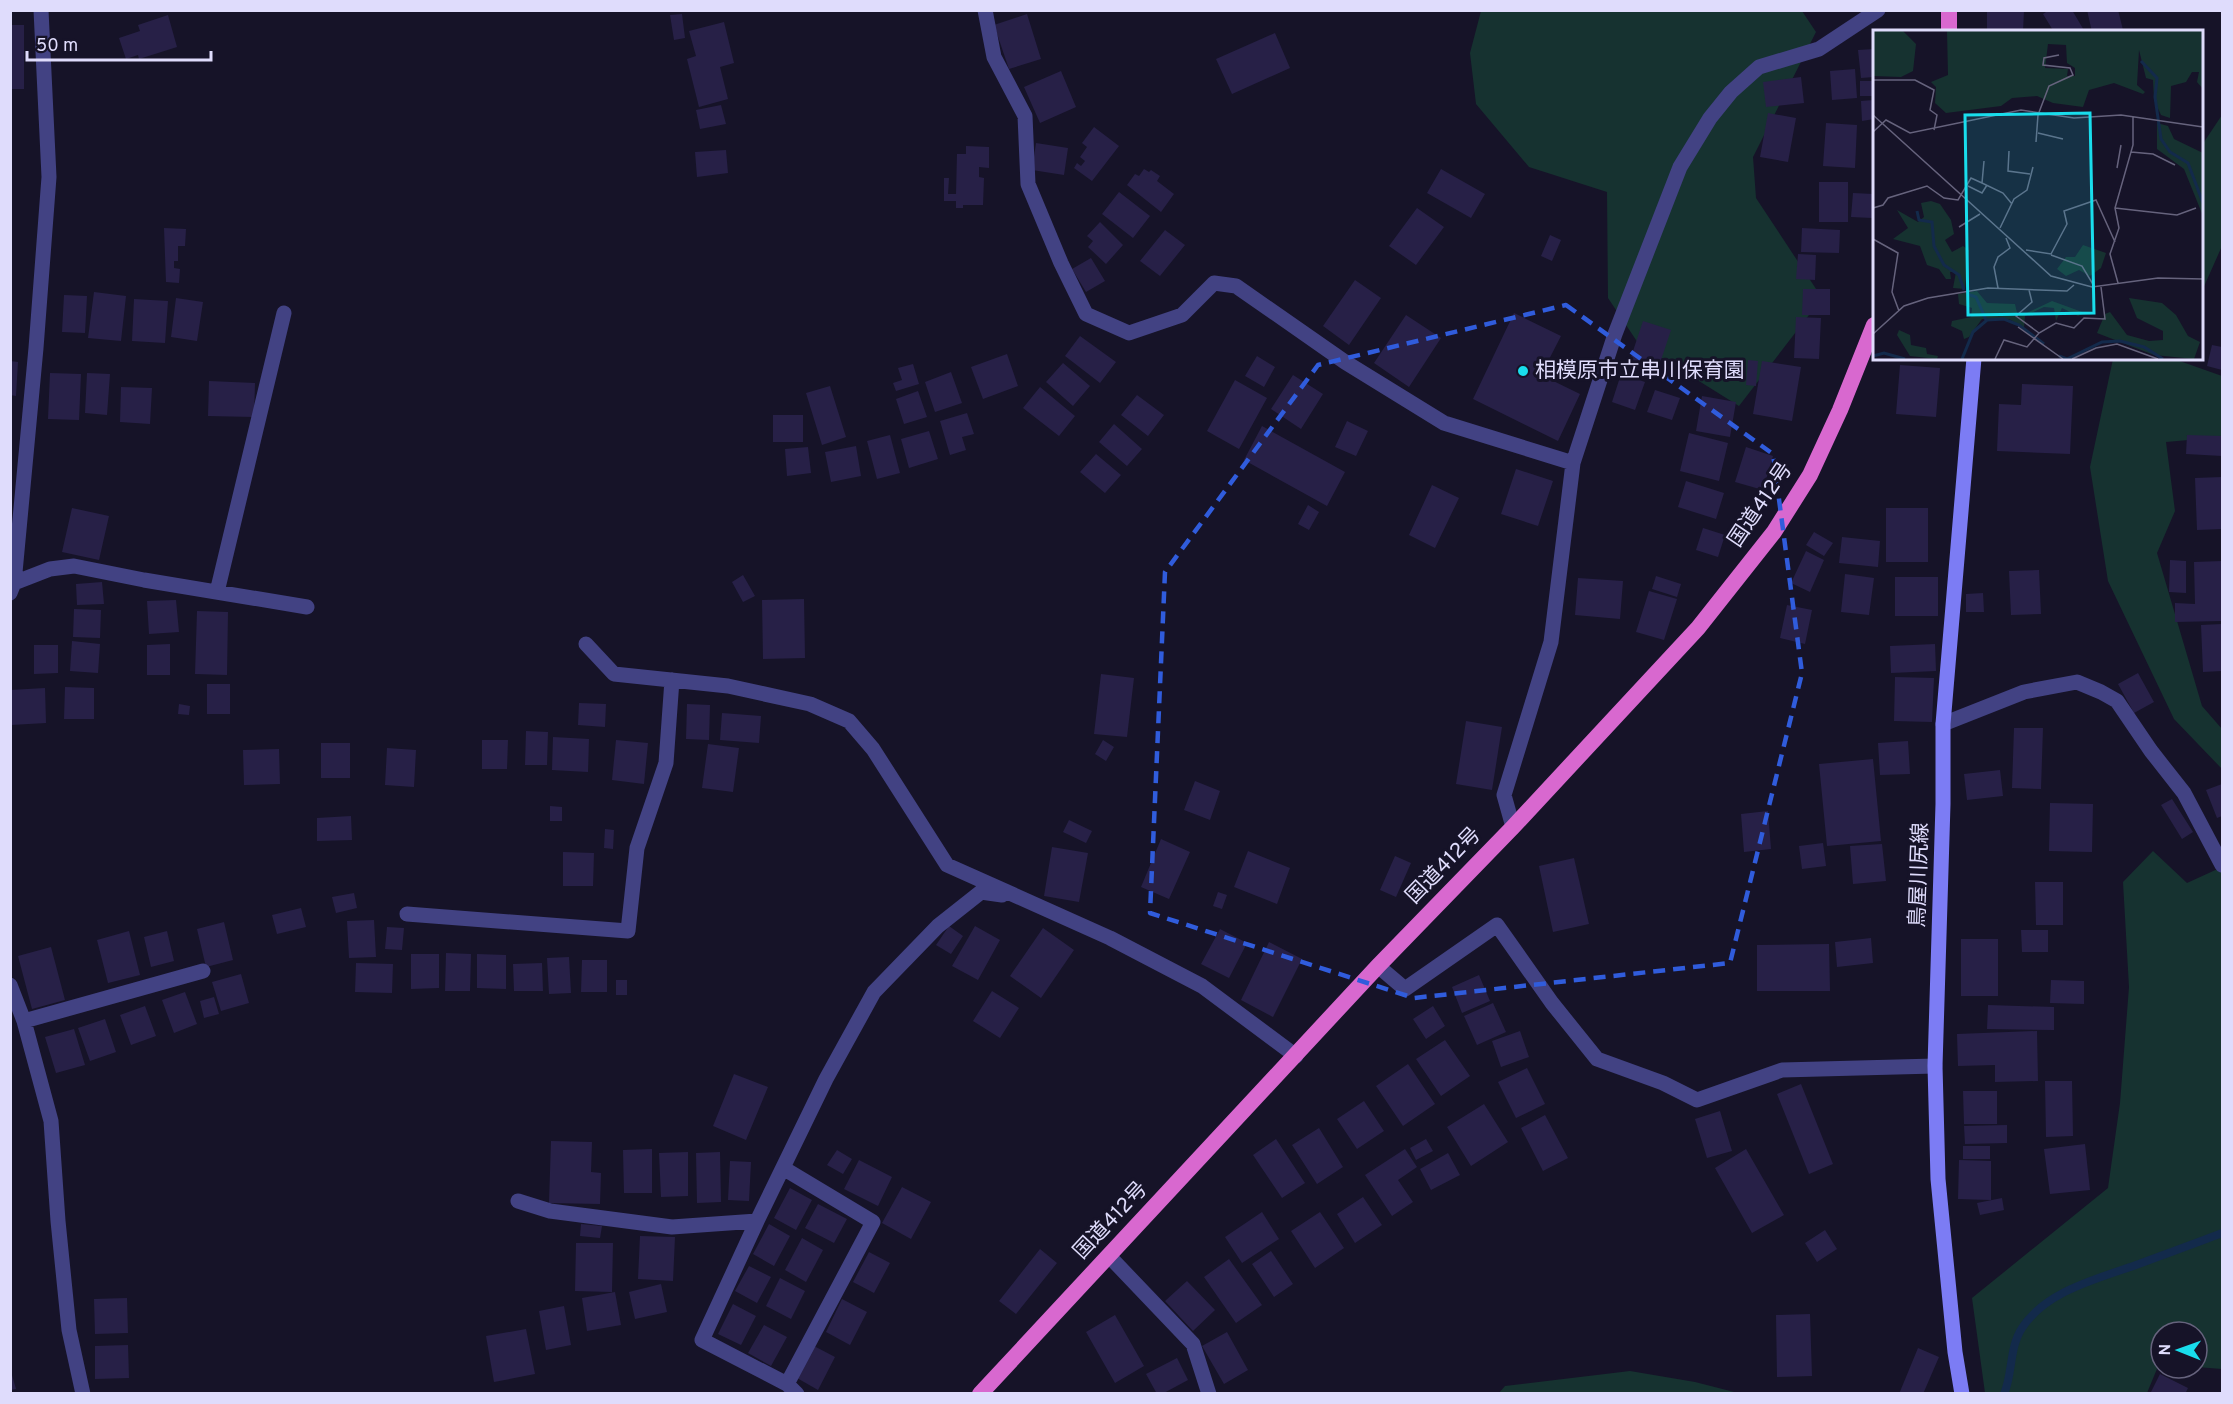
<svg xmlns="http://www.w3.org/2000/svg" width="2233" height="1404" viewBox="0 0 2233 1404" font-family="Overpass,'Noto Sans JP',sans-serif">
	<style>
		.green { fill: #163230 }
		.lines { fill: none; stroke-linecap: round; stroke-linejoin: round }
		.stream { stroke: #132a4b; stroke-width: 8 }
		.building { fill: #272047 }
		.minor { stroke: #424283; stroke-width: 15 }
		.secondary { stroke: #7c7cf4; stroke-width: 15 }
		.trunk { stroke: #d868cf; stroke-width: 16 }
		.marked { fill: none; stroke: #305cdc; stroke-width: 4.5; stroke-dasharray: 12 8; stroke-linejoin: round }
		.poi-dot { fill: #19ddec; stroke: #161328; stroke-width: 2 }
		.labels { text-anchor: middle; dominant-baseline: central; stroke-width: 6; stroke-linejoin: round; paint-order: stroke }
		.poi-label { font-size: 21px; fill: #dfdcfc; stroke: #161328; text-anchor: start }
		.street-label { font-size: 21px; fill: #dfdcfc; stroke: #161328 }
		.inset-river { fill: none; stroke: #132a4b; stroke-width: 3 }
		.inset-road { fill: none; stroke: #66637d; stroke-width: 1.5 }
		.view { fill: #19ddec; fill-opacity: 0.15; stroke: #19ddec; stroke-width: 3 }
		.inset-edge { fill: none; stroke: #dfdcfc; stroke-width: 3 }
	</style>
	<rect width="100%" height="100%" fill="#161328"/>
	<path class="green" d="M1481,11H1802L1816,32L1753,157L1756,198L1822,298L1739,406L1638,343L1608,298L1607,192L1529,167L1476,104L1470,53Z
		M2222,115V246L2202,291V145Z
		M2113,359H2174L2222,376V437L2166,442L2175,511L2157,553L2202,706L2222,729V769L2174,719L2108,581L2090,467Z
		M2153,851L2187,883L2222,867V1369L2197,1367V1332H2161V1364H2159L2147,1393H1985L1972,1298L2108,1188L2120,1103L2129,987L2123,882Z
		M1630,1371L1695,1382L1738,1393H1499L1505,1386Z"/>
	<g class="lines">
		<path class="stream" d="M2004,1394C2013,1373 2009,1348 2022,1328C2046,1291 2097,1279 2136,1265C2165,1254 2194,1244 2222,1233"/>
	</g>
	<path class="building" d="M1987,10H2024L2023,32H1987Z
		M2049,10H2072L2085,32H2054L2043,14Z
		M2087,10H2118L2123,30L2092,32Z
		M682,14L685,38L674,40L670,15Z
		M1027,14L1041,59L1009,69L994,25Z
		M168,15L177,47L139,59L138,55L126,59L119,38L140,31L138,25Z
		M724,22L734,63L720,67L728,99L699,107L687,59L696,56L689,31Z
		M10,25H24V89H10Z
		M1275,33L1290,68L1232,94L1216,59Z
		M1874,49V77L1861,78L1858,50Z
		M1855,69L1857,98L1832,100L1830,71Z
		M1061,71L1076,107L1040,123L1024,87Z
		M1801,77L1804,103L1766,107L1763,82Z
		M1860,81H1874V96H1860Z
		M1874,100V119L1862,121L1861,101Z
		M721,105L726,124L700,129L696,110Z
		M1768,113L1796,118L1788,162L1760,157Z
		M1826,123L1857,125L1855,168L1823,166Z
		M1094,127L1119,146L1092,181L1074,168L1077,163L1081,166L1085,161L1080,157L1087,147L1082,143Z
		M1036,143L1068,148L1064,175L1032,170Z
		M966,146L989,147V168L979,167V177L984,178L983,205H963V208H956V201H944V178H949L948,194H956L957,154H966Z
		M726,150L728,173L697,177L695,152Z
		M1144,169L1149,172L1151,170L1160,176L1157,181L1174,194L1161,212L1127,185L1135,174L1139,176Z
		M1441,169L1485,194L1471,218L1427,193Z
		M1819,182H1848V222H1819Z
		M1119,192L1150,216L1133,238L1102,214Z
		M1853,193L1873,194L1872,218L1851,217Z
		M1417,208L1444,227L1416,265L1389,246Z
		M1100,222L1123,245L1106,264L1088,247L1093,241L1087,236Z
		M164,228L186,229L185,246H178V261H174V268L180,269L179,283L166,282Z
		M1802,228L1840,230L1839,253L1801,252Z
		M1165,230L1185,245L1160,276L1140,261Z
		M1550,235L1561,240L1552,261L1541,256Z
		M1798,254L1816,255L1815,280L1796,279Z
		M1091,258L1105,281L1086,292L1072,269Z
		M1355,280L1381,298L1349,345L1323,326Z
		M1803,289H1830V315H1802Z
		M94,292L126,296L121,341L88,338Z
		M64,295L87,296L85,333L62,332Z
		M176,298L203,302L197,341L171,337Z
		M134,299L168,301L165,343L132,341Z
		M1514,313L1561,336L1541,375L1580,394L1558,441L1473,399Z
		M1406,315L1441,338L1409,387L1374,363Z
		M1796,317L1821,318L1819,359L1794,358Z
		M1643,321L1671,330L1657,372L1629,363Z
		M1080,336L1116,362L1100,383L1065,356Z
		M2212,345L2222,347V370L2207,366Z
		M1007,354L1018,386L983,399L971,367Z
		M1257,356L1275,367L1264,387L1245,376Z
		M1748,360L1758,361L1756,386L1746,385Z
		M10,361L18,362L16,396L10,395Z
		M1762,361L1801,367L1792,421L1753,414Z
		M1063,363L1090,386L1073,406L1046,382Z
		M913,364L919,384L896,391L893,383L902,380L898,368Z
		M1900,365L1940,368L1936,417L1896,414Z
		M951,372L962,403L935,412L925,382Z
		M50,373L81,374L79,420L48,419Z
		M87,373L110,374L107,415L85,413Z
		M1621,374L1645,382L1635,410L1612,402Z
		M1293,375L1323,394L1301,429L1271,409Z
		M1235,380L1267,398L1239,449L1207,431Z
		M209,381L255,383L254,417L208,416Z
		M2022,384L2073,386L2070,454L1997,451L1999,404L2021,405Z
		M830,386L846,437L822,445L806,393Z
		M121,387L152,388L150,424L120,422Z
		M1040,387L1075,416L1059,436L1023,408Z
		M1655,390L1680,398L1672,420L1647,412Z
		M918,391L927,417L904,424L896,399Z
		M1137,395L1164,415L1148,436L1121,415Z
		M1702,396L1736,402L1730,437L1696,431Z
		M967,413L974,434L962,437L966,450L950,455L940,421Z
		M773,415H803V442H773Z
		M1347,421L1368,431L1356,456L1335,447Z
		M1114,424L1142,449L1127,466L1099,442Z
		M1262,426L1345,472L1327,506L1244,460Z
		M929,431L938,459L909,468L901,439Z
		M1689,433L1728,443L1719,481L1680,471Z
		M890,435L900,473L877,479L867,441Z
		M2187,435L2222,436V456L2186,454Z
		M856,446L861,476L831,482L825,452Z
		M808,447L811,473L787,476L785,449Z
		M1746,447L1773,456L1763,490L1735,482Z
		M1096,454L1121,475L1105,493L1080,472Z
		M1516,469L1553,481L1538,526L1501,514Z
		M2222,477V529L2197,530L2195,478Z
		M1686,481L1724,493L1716,519L1678,507Z
		M1432,485L1459,498L1435,548L1409,535Z
		M1308,505L1319,512L1309,530L1298,524Z
		M72,508L109,516L99,560L62,552Z
		M1886,508H1928V562H1886Z
		M1703,528L1725,535L1718,557L1696,550Z
		M1814,532L1833,543L1824,556L1806,545Z
		M1842,537L1880,541L1878,567L1839,563Z
		M1806,551L1824,560L1810,592L1791,583Z
		M2170,560L2186,561V593L2169,592Z
		M2222,561V621L2175,622V603L2195,604L2194,562Z
		M2039,570L2041,614L2011,615L2009,571Z
		M1845,574L1874,578L1869,615L1841,612Z
		M743,575L755,596L743,602L732,582Z
		M1656,576L1681,584L1677,597L1652,589Z
		M1895,577H1938V616H1895Z
		M1578,578L1623,581L1620,619L1575,615Z
		M102,582L104,604L77,605L76,584Z
		M1649,591L1677,599L1664,640L1636,632Z
		M1983,593L1984,612H1966V594Z
		M804,599L805,658L763,659L762,600Z
		M176,600L179,632L149,634L147,601Z
		M1787,605L1812,610L1805,644L1780,638Z
		M74,609L101,610L100,638L73,637Z
		M197,611L228,612L227,675L195,674Z
		M2222,624V671L2203,672L2201,625Z
		M72,641L100,644L98,673L70,671Z
		M170,644V675H147V645Z
		M1935,644L1936,671L1891,673L1890,646Z
		M34,645H58V673L34,674Z
		M2138,673L2154,702L2134,713L2118,684Z
		M1101,674L1134,678L1127,737L1094,734Z
		M1895,677L1934,678L1932,722L1894,721Z
		M207,684H230V714H207Z
		M65,687L94,688V719H64Z
		M45,688L46,723L11,725L10,690Z
		M579,703L606,704L605,727L578,725Z
		M179,704L190,706L189,715L178,714Z
		M687,704L710,705L709,740L686,739Z
		M722,713L761,716L759,743L720,740Z
		M1466,721L1502,727L1492,790L1456,784Z
		M2014,728H2043L2041,789L2012,788Z
		M526,731L548,732L547,765H525Z
		M553,737L589,739L588,772L552,770Z
		M482,740H508L507,769H482Z
		M616,740L648,743L644,784L612,780Z
		M1103,740L1114,747L1106,761L1095,754Z
		M1908,741L1910,774L1880,775L1878,743Z
		M321,743H350V778H321Z
		M708,744L739,748L733,792L702,788Z
		M387,748L416,750L414,787L385,785Z
		M279,749L280,784L244,785L243,750Z
		M1873,759L1881,841L1827,846L1819,764Z
		M2000,770L2003,796L1967,800L1964,774Z
		M1195,781L1220,791L1210,820L1184,810Z
		M2222,784V816L2217,818L2206,790Z
		M2172,799L2193,832L2182,839L2161,805Z
		M2050,803L2093,804L2092,852L2049,851Z
		M550,806L562,807V821H550Z
		M1768,811L1771,849L1744,852L1741,814Z
		M351,816L352,840L317,841V818Z
		M1069,820L1092,831L1086,843L1063,832Z
		M605,829L614,830L613,849L604,848Z
		M1161,839L1190,852L1169,899L1141,887Z
		M1823,843L1826,866L1802,869L1799,846Z
		M1882,844L1886,881L1853,884L1850,846Z
		M1052,847L1088,853L1079,902L1044,896Z
		M1248,851L1290,868L1277,904L1234,887Z
		M563,852L594,853L593,886H563Z
		M1395,856L1411,863L1396,897L1380,890Z
		M1574,858L1589,924L1553,932L1539,866Z
		M2035,882H2063V925H2036Z
		M1218,892L1227,895L1222,909L1213,906Z
		M354,893L357,908L336,913L332,897Z
		M301,908L306,927L277,934L272,915Z
		M374,920L376,957L349,958L347,921Z
		M224,922L233,960L206,967L197,929Z
		M949,926L963,936L951,954L936,945Z
		M975,926L1000,940L978,980L952,966Z
		M387,927L404,928L402,950L385,949Z
		M1043,928L1074,950L1041,998L1010,976Z
		M1220,929L1247,943L1229,978L1201,964Z
		M2021,930H2048V952H2022Z
		M129,931L140,975L108,983L97,940Z
		M167,931L174,961L151,967L144,937Z
		M1871,938L1873,963L1837,967L1835,942Z
		M1961,939H1998V996H1961Z
		M1269,942L1302,959L1273,1017L1241,1000Z
		M1829,944L1830,991H1757V945Z
		M51,947L65,1000L32,1009L18,956Z
		M446,953L471,954L470,991H445Z
		M411,954H439V988L411,989Z
		M477,954L506,955V989L477,988Z
		M569,957L571,993L549,994L547,958Z
		M582,960H607V992H581Z
		M356,963L393,964L392,993L355,992Z
		M542,963L543,991H514L513,964Z
		M241,974L249,1003L221,1011L212,982Z
		M1479,975L1490,1001L1462,1013L1452,987Z
		M616,980H627V995H616Z
		M2051,980L2084,981V1004L2050,1003Z
		M992,991L1019,1008L1000,1038L973,1021Z
		M185,992L197,1024L174,1033L162,1000Z
		M214,997L219,1014L204,1018L200,1001Z
		M1493,1003L1506,1032L1477,1045L1464,1016Z
		M1988,1005L2054,1007V1030L1987,1029Z
		M145,1006L156,1036L131,1045L120,1015Z
		M1433,1006L1445,1026L1426,1039L1413,1019Z
		M105,1019L116,1052L90,1061L78,1028Z
		M74,1029L85,1065L56,1073L45,1037Z
		M1520,1031L1529,1057L1501,1067L1492,1041Z
		M2037,1031L2038,1081L1995,1082V1065L1958,1066L1957,1034Z
		M1445,1040L1470,1076L1441,1096L1416,1059Z
		M1408,1064L1435,1104L1403,1126L1376,1086Z
		M1527,1068L1545,1104L1516,1118L1498,1082Z
		M734,1074L768,1087L746,1140L713,1126Z
		M2045,1081H2072L2073,1136L2046,1137Z
		M1801,1084L1833,1164L1809,1174L1777,1094Z
		M1963,1091H1997V1124H1964Z
		M1364,1101L1384,1131L1357,1149L1337,1119Z
		M1484,1104L1508,1142L1471,1166L1447,1127Z
		M1720,1111L1732,1151L1707,1158L1695,1119Z
		M1545,1115L1568,1158L1543,1171L1521,1128Z
		M2007,1125V1143L1965,1144L1964,1126Z
		M1319,1128L1343,1167L1317,1184L1292,1145Z
		M1276,1139L1305,1183L1282,1198L1253,1155Z
		M1426,1139L1433,1151L1416,1160L1410,1148Z
		M551,1141L592,1142L591,1172L601,1173L600,1204L549,1203Z
		M2085,1144L2090,1190L2050,1194L2044,1149Z
		M1963,1146H1990V1159H1963Z
		M652,1149V1193H624L623,1150Z
		M1405,1149L1417,1167L1398,1180L1413,1202L1392,1216L1365,1175Z
		M1746,1149L1784,1215L1752,1233L1715,1168Z
		M837,1150L852,1159L843,1174L827,1165Z
		M688,1152V1196L661,1197L659,1153Z
		M720,1152L721,1202L697,1203L696,1153Z
		M1448,1153L1460,1175L1431,1190L1420,1169Z
		M859,1160L892,1177L878,1206L844,1189Z
		M1959,1160L1991,1161V1200L1958,1199Z
		M730,1161L751,1162L749,1201L728,1200Z
		M902,1187L931,1202L911,1239L882,1223Z
		M790,1188L812,1200L796,1230L774,1218Z
		M1363,1197L1382,1225L1355,1243L1337,1214Z
		M2002,1198L2004,1210L1980,1215L1977,1203Z
		M818,1204L847,1219L834,1243L805,1228Z
		M1262,1212L1279,1239L1242,1263L1225,1237Z
		M1320,1212L1344,1248L1315,1268L1291,1231Z
		M581,1224L602,1226L600,1238L580,1236Z
		M769,1224L790,1236L774,1266L753,1254Z
		M1825,1230L1837,1249L1817,1262L1805,1243Z
		M640,1236L675,1237L673,1281L638,1279Z
		M802,1238L823,1250L806,1282L785,1270Z
		M576,1243H613L612,1292L575,1291Z
		M1040,1249L1057,1263L1016,1314L999,1301Z
		M1271,1251L1293,1284L1274,1297L1252,1264Z
		M869,1252L890,1263L874,1293L853,1282Z
		M1229,1259L1262,1305L1236,1323L1204,1277Z
		M749,1266L771,1277L757,1303L735,1291Z
		M780,1278L805,1291L791,1319L766,1306Z
		M1187,1281L1215,1310L1193,1331L1165,1301Z
		M661,1284L667,1312L635,1319L629,1292Z
		M615,1292L621,1325L587,1331L582,1298Z
		M127,1298L128,1333L95,1334L94,1299Z
		M842,1299L867,1312L850,1345L826,1332Z
		M733,1304L756,1316L741,1345L718,1334Z
		M564,1306L571,1345L546,1350L539,1311Z
		M1810,1314L1812,1376L1777,1377L1776,1315Z
		M1115,1315L1144,1366L1115,1383L1086,1332Z
		M764,1325L787,1337L771,1366L748,1353Z
		M526,1329L535,1374L494,1382L486,1336Z
		M1227,1332L1248,1370L1224,1384L1202,1346Z
		M128,1345L129,1378L95,1379V1346Z
		M814,1346L835,1357L818,1390L797,1378Z
		M1918,1348L1939,1357L1923,1394H1899Z
		M1177,1358L1188,1380L1162,1394H1157L1146,1374Z
		M10,1368L16,1389L10,1390Z
		M2160,1374L2188,1388L2185,1394H2150Z"/>
	<g class="lines">
		<path class="minor" d="M985,10L994,57L1025,116L1028,184L1061,263L1086,314L1129,333L1182,315L1214,283L1236,286L1345,362L1444,423L1573,463L1551,642L1504,795L1513,827
			M1573,463L1615,334L1680,167L1710,118L1731,92L1759,67L1819,49L1878,10
			M14,583L50,569L74,566L144,580L307,607
			M217,592L284,313
			M10,593L14,583L36,348L49,177L41,10
			M586,644L614,674L728,686L810,704L849,721L873,749L947,865L1110,938L1202,986L1296,1056
			M1943,724L2024,692L2077,682L2101,692L2117,701L2151,751L2184,793L2222,865
			M407,914L628,931L637,848L666,763L672,680
			M1378,966L1405,989L1497,925L1552,1003L1597,1059L1663,1083L1697,1100L1782,1070L1935,1066
			M10,985L24,1021L51,1121L58,1221L69,1330L83,1394
			M24,1021L203,971
			M783,1168L873,1222L787,1384
			M518,1201L550,1211L672,1227L757,1221L826,1079L874,992L938,926L981,892L1002,895
			M757,1221L702,1340L787,1384L797,1394
			M1109,1256L1193,1344L1209,1394"/>
		<path class="secondary" d="M1962,1394L1955,1352L1938,1179L1935,1066L1943,804V724L1974,358"/>
		<path class="trunk" d="M1949,32V10
			M980,1394L1378,966L1513,827L1698,628L1774,532L1810,475L1840,410L1874,325"/>
	</g>
	<path class="marked" d="M1566,305L1773,454L1802,673L1730,963L1414,998L1150,913L1165,572L1318,365Z"/>
	<circle class="poi-dot" cx="1523" cy="371" r="6"/>
	<g class="labels">
		<g class="poi-label">
			<text x="1535" y="371">相模原市立串川保育園</text>
		</g>
		<g class="street-label">
			<text transform="translate(1761 505) rotate(-56)">国道412号</text>
			<text transform="translate(1444 866) rotate(-46)">国道412号</text>
			<text transform="translate(1920 875) rotate(-88)">鳥屋川尻線</text>
			<text transform="translate(1111 1221) rotate(-47)">国道412号</text>
		</g>
	</g>
	<g transform="translate(1873 30)">
		<rect width="330" height="330" fill="#161328"/>
		<path d="M0,1H30L43,14L40,41L28,47L0,46ZM74,1H330V59L324,52L326,42H319L313,52L298,56L297,88L288,85L281,70L280,50L273,48L266,20L264,55L272,62L270,64L241,53L216,60L210,77L180,73L164,66L139,68L128,76L73,83L62,73L63,57L58,52L75,45ZM175,14L193,15L194,33L202,38V46H194L195,39L172,38ZM284,93L295,96L301,109L330,123V207V186L311,139L284,119ZM58,171L67,174L78,190L81,204L72,210L79,222L90,216L96,220L92,259L80,258L83,242H77L78,249H73L66,239L54,235L47,216L20,209L35,198L24,180L45,192L51,187L48,173ZM210,215L233,223L228,238L217,246L206,240L193,246L184,239L193,227H202ZM104,261L114,273L142,274L145,287L179,271L212,283L205,286L189,278L183,291L181,278L171,277L152,286L151,298L136,289H109L96,307L91,309L89,301L78,296L79,291L98,287L99,278L86,274L85,264ZM256,268L289,273L303,285L315,306L327,312L321,329L281,325L224,303L232,284L237,282L254,305L276,311L290,310V301L264,288ZM26,300L37,305L38,315L53,318L54,324L65,326L64,329L37,326L24,305Z" fill="#163230" fill-rule="evenodd"/>
		<path class="inset-river" d="M268,31L284,48L282,67L288,109L297,122L315,133L330,173M44,181L46,190L59,192L61,216L71,235L86,245L91,260M94,264L103,267L113,290M0,326L11,323L32,329M186,326L194,329L229,312L247,311L271,317L290,329M89,329L100,302L114,290L131,289L146,295L171,314"/>
		<path class="inset-road" d="M0,50H42L61,60L57,80L64,85L61,100M0,85L178,246L219,257L285,248L330,249M0,102L13,90L37,103L148,80L201,88L248,85L330,97M165,103L190,109M163,112L165,85L176,56L200,45L197,38L170,35L171,28L186,25M136,121L135,141L157,144M258,122L280,124L302,135M111,131L109,153L130,163L139,174M244,138L248,115M95,156L109,163L114,155M0,178L10,175L15,168L54,156L71,168L85,170L98,148L109,153M242,178L304,185L323,178M86,197L107,184M127,198L141,169L154,160L160,137M0,209L25,223L19,262L26,281M153,220L178,224L194,194L191,181L223,170L242,212M178,225L209,236L221,256M245,253L237,224L246,198L242,178L260,115V87M125,258L121,237L125,227L137,218L133,208M156,260L159,272L143,286L166,303M145,297L190,329M0,304L31,276L55,268L115,258L194,261L201,255M122,329L131,310L154,317L166,303L183,293L201,298L211,288L232,289L228,257M199,329L223,318L244,314L285,329"/>
		<path class="view" d="M217,83L221,283L95,285L92,85Z"/>
		<rect width="330" height="330" class="inset-edge"/>
	</g>
	<rect width="2233" height="1404" fill="none" stroke="#dfdcfc" stroke-width="24"/>
	<g transform="translate(2179 1350) rotate(271)"><circle r="28" fill="#161328" stroke="#66637d" stroke-width="1.5"/>
	<path d="M0-4.5L10 22L0 15L-10 22Z" fill="#19ddec"/>
	<text y="-9" font-size="16" font-weight="bold" text-anchor="middle" fill="#dfdcfc">N</text>
	</g>
	<path d="M27 51v9h184v-9" fill="none" stroke="#dfdcfc" stroke-width="3"/>
	<text x="36" y="51" font-size="18" fill="#dfdcfc" stroke="#161328" stroke-width="4.5" paint-order="stroke">50 m</text>
</svg>
